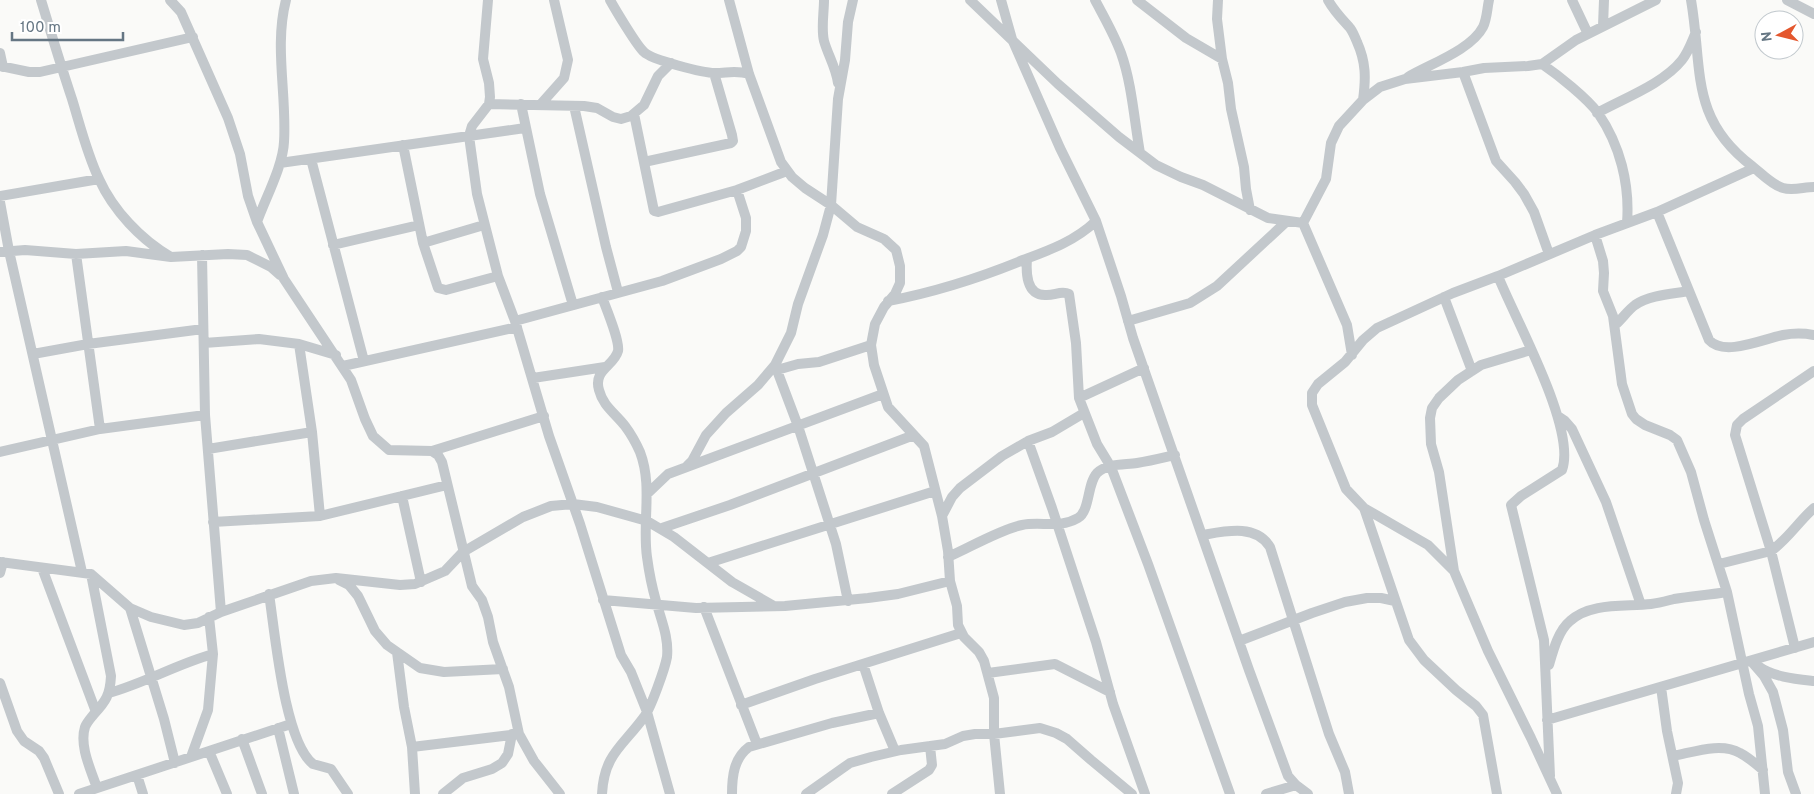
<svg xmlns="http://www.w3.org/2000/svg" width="1814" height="794" viewBox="0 0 1814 794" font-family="Overpass,sans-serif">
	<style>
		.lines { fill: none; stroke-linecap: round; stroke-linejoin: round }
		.minor { stroke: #c3c8cc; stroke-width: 10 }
	</style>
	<rect width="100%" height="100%" fill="#fafaf8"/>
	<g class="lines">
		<path class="minor" d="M41,0C51,33 61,66 72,99C80,125 87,154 99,179C113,210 141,240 171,257
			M170,0L181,12L228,118L240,154L248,196L257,222L284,279L351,380L365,419L373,436L389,450L432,451L544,416
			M488,0L483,59L489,83L490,97L489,104L472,126L469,136L477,194L498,276L515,321L549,436L580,524L621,655L631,672L647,712L670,794
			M610,0C615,9 637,46 644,52C652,60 703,73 715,73C727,73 737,70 749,74
			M729,0L749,74L781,162L792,177L805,188L831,205L857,227L884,239L896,250L900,266V283L895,294L884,307L875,324L871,345L874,365L888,407L924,446L942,516L948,551L950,581L957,606L958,625L964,637L979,652L984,661L994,698V734L1000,794
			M824,0C824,13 821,28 824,41C828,55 836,68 838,83
			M970,0L1058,84L1119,137L1156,165L1181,177L1203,185L1268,218L1303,223
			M1001,0L1012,39L1060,148L1096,221L1121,296L1133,338L1249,670L1288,776L1296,785L1308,794
			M1095,0C1104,17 1114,34 1121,53C1132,84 1134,119 1140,153
			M1137,0L1186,38L1222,59
			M1218,0L1217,19L1222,59L1228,83L1231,109L1244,167L1246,189L1250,210
			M1328,0C1334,11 1342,19 1350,28C1353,32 1355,37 1357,42C1366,62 1366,78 1363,100
			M1572,0L1588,34
			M1691,0C1703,69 1689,118 1752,166C1761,173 1772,185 1783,188C1793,191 1804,187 1814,187
			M1787,0L1814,14
			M1603,26L1604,0
			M0,53L3,67
			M1542,64C1558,75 1587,98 1598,113C1620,145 1630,184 1627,223
			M0,66L29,72H40L193,37
			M1463,72L1496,161L1515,182L1524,194L1534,212L1549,254
			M1408,77C1430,64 1471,50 1483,27C1487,19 1487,9 1489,0
			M489,104L584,106L597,108L613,117L621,119L631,116L644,105L658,76L671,63
			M521,104L540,194L573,305
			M540,105L564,78L568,60L554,0
			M574,106L606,247L618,292
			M1597,113C1624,98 1663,84 1682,60C1689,51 1692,41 1696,32
			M634,114L654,211L658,212L737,190L787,171
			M403,145L423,243L438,288L446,290L498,276
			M311,159L364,361
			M644,162L731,143L733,141L732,135L714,73
			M280,163L525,128
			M0,196L99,179
			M0,202L9,251L82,572
			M1657,212L1709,340C1724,357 1763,339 1783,335C1793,333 1804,333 1814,335
			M257,222C265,199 283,166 284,142C287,95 274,46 286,0
			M1595,235L1603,261L1604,273L1603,291L1613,316L1622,384L1632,414L1636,419L1645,425L1670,435L1677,440L1691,472L1704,520L1727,592L1749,694L1758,726L1765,794
			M423,243L484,225
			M333,245L419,225
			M0,252L25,250L76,254L126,251L171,257L228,254L247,255L271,267L280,275
			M76,254L100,429
			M202,255L205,415L221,612
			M1027,259C1026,272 1026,295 1045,295C1054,296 1061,290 1069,294L1076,343L1079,398L1097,444L1111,467L1148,564L1230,794
			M1498,276C1515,319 1577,429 1562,470L1521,496L1511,505L1544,640L1550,776
			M602,297C606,308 620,341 618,351C614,366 593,370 599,390C603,406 615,413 625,426C631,434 636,443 640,452C653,486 642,522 647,557C649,572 652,587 656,601C661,620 669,637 667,657C665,668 651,708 644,717C623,746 604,754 602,794
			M1444,297L1472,371
			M888,301C935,292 979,278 1023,260C1050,250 1075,241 1096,221
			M515,321L662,281L721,259L737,251L741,247L746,231V218L737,190
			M1128,321L1190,303L1217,286L1286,222
			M1615,325C1622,319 1628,310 1635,305C1650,295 1672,294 1689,291
			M204,343L259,339L299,344L336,355
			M299,344L312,432L320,516
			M1531,350L1481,365L1458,380L1439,398L1432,408L1430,418L1431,444L1439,472L1454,571L1488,651L1531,738L1557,794
			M33,354L88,344L203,329
			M1352,355L1347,325L1303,223L1326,179L1331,143L1339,126L1363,100L1380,87L1405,79L1463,72L1484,68L1528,66L1542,64L1576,40L1656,0
			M775,365L798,426L836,544L848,601
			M343,366L517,327
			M777,370L798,364L819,362L871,345
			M533,378L605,367
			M1079,398L1144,368
			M1559,417L1565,421L1572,429L1606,502L1641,605
			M1028,441L1052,508L1096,642L1113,704L1145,794
			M208,449L312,432
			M432,451L438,455L442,462L472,586L482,600L488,617L493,642L509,687L519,734L534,761L560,794
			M0,452L100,429L205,415
			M687,466L692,461L706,435L726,413L758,385L775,365L791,333L798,304L823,235L831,205L838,99L845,60L848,22L853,0
			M647,494L668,474L883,394
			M402,496L421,582
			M1364,508L1409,640L1424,660L1456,690L1476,706L1483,715L1497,794
			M942,516L952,497L960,488L1002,456L1028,441L1052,432L1084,413
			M213,522L320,516L447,485
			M662,528L730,505L914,435
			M1203,535C1226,531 1256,524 1270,547L1329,734L1345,772L1349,794
			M948,557C969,548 1001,529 1022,525C1041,521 1059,529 1078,518C1090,511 1087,484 1097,473C1107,463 1125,465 1137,463C1150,461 1162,458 1175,455
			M0,562L91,574L130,608L151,617L184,625L198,623L221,612L311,581L336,578L400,585L415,584L445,571L463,552L523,517L551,506L573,504L597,507L647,521L674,537L732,582L774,606
			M708,563L935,491
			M1719,564L1771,551C1788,539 1799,521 1814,508
			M42,568L96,712
			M1454,571L1428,545L1364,508L1346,489L1312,405V393L1318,384L1345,362L1363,340L1377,328L1453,293L1498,276L1595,235L1657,212L1754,168
			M0,573L3,562
			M91,574L111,676C110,695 106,701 94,714C91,718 87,722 85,727C79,746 91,770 97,788
			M339,580L349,585L358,596L375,631L387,645L420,668L444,672L503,669
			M269,594C275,632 284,741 313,764L331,769L348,794
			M603,600L696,608L785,606L868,598L898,594L950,581
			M704,607L757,744
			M130,608L164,719L175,763
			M1239,641L1312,613L1345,602L1367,598H1381L1395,601
			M1795,648L1771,551L1735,435L1737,425L1743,419L1814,371
			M397,652L404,707L412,747L415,794
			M1751,661L1764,676L1773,692L1783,730L1788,772L1796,794
			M863,664L879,713L895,751
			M1549,665C1553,651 1558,631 1570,621C1591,602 1625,607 1651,604C1659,603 1666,601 1674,599C1692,596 1709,595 1727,592
			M1758,666C1773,677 1796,679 1814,681
			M988,673L1055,664L1110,692
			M0,683L17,731L24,741L39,751L44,758L59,794
			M1661,687L1667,731L1678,783L1676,794
			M109,693C145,683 177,664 213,654
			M741,705L815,679L961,633
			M1547,720L1814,642
			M278,728L294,794
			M242,739L262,794
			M412,747L519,734
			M209,751L227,794
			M1673,756C1694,752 1721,742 1740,753C1748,757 1756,764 1763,770
			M191,757L208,710L213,654L209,617
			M137,775L143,794
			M79,794L291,724
			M443,794L463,778L492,769L502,763L508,754L512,734
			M732,794C732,776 734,758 749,747L832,723L879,713
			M806,794L850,763L871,757L901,750L945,744L963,736L975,734H994L1040,728L1056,733L1067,739L1091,760L1132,794
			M892,794L929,770L932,765L930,746
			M1266,794L1296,785"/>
	</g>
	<g transform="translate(1779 35) rotate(263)"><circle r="24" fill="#ffffff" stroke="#c1c8cd"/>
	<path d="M0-4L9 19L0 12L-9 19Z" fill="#e4572e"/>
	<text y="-8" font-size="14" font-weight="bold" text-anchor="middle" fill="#657683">N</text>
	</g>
	<path d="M12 32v8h111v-8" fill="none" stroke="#657683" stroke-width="2.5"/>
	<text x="20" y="32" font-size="15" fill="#657683" stroke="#ffffff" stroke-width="4" paint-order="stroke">100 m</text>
</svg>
